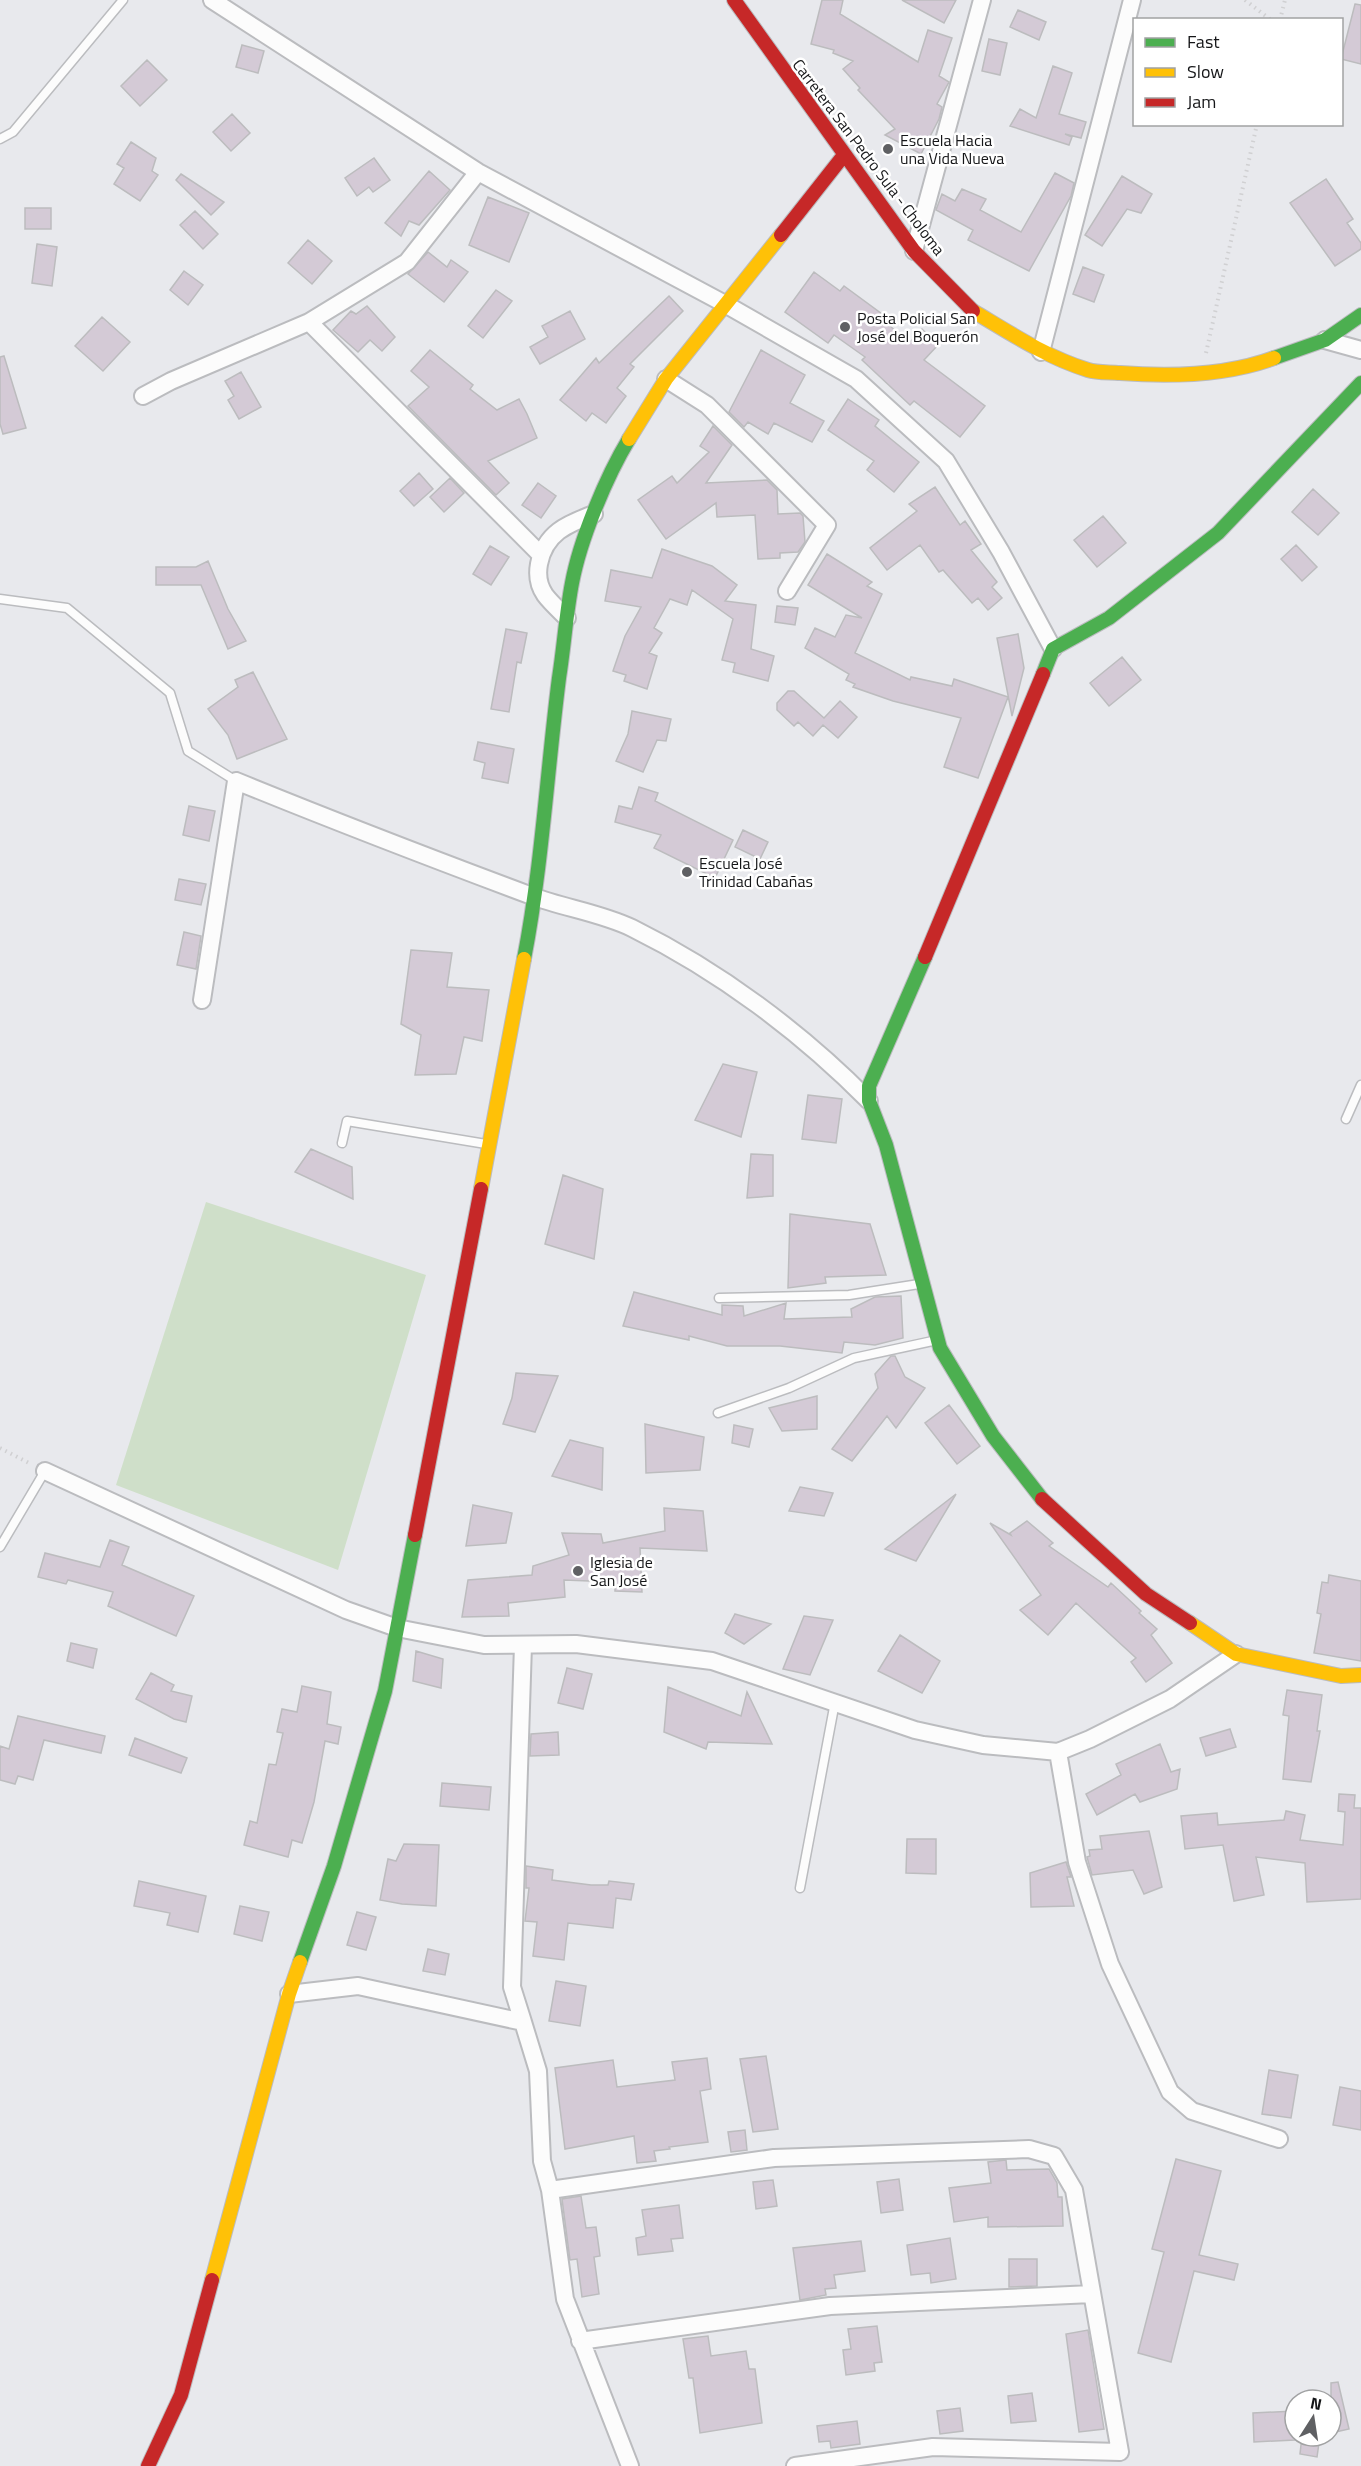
<svg xmlns="http://www.w3.org/2000/svg" width="1361" height="2466" viewBox="0 0 1361 2466" font-family="'Titillium Web',sans-serif">
	<style>
		.green { fill: #cfdfc9 }
		.building { fill: #d4cad6; stroke: #bcbcbe; stroke-width: 1.5 }
		.lines { fill: none; stroke-linecap: round; stroke-linejoin: round }
		.lane-casing { stroke: #bbbcbf; stroke-width: 11 }
		.street-casing { stroke: #bbbcbf; stroke-width: 20 }
		.fast-casing { stroke: #bbbcbf; stroke-width: 16 }
		.slow-casing { stroke: #bbbcbf; stroke-width: 16 }
		.jam-casing { stroke: #bbbcbf; stroke-width: 16 }
		.path { stroke: #d0d0d2; stroke-width: 4; stroke-dasharray: 1.5 4.5; stroke-linecap: butt }
		.lane { stroke: #fcfcfc; stroke-width: 8 }
		.street { stroke: #fcfcfc; stroke-width: 16 }
		.fast { stroke: #4caf50; stroke-width: 14 }
		.slow { stroke: #ffc107; stroke-width: 14 }
		.jam { stroke: #c62828; stroke-width: 14 }
		.poi-dot { fill: #5f6063; stroke: #fff; stroke-width: 2 }
		.labels { text-anchor: middle; dominant-baseline: central; stroke-width: 5; stroke-linejoin: round; paint-order: stroke }
		.poi-label { font-size: 16px; fill: #151618; stroke: #fff; text-anchor: start }
		.street-label { font-size: 16px; fill: #151618; stroke: #fff }
	</style>
	<rect width="100%" height="100%" fill="#e8e9ed"/>
	<path class="green" d="M206,1202L426,1275L338,1570L116,1485Z"/>
	<path class="building" d="M822,0H843L840,14L918,62L928,30L952,38L939,76L949,82L937,104L942,107L939,119L921,154L885,135L895,129L858,90L860,88L843,69L853,61L833,53L834,50L811,44Z
		M902,0H956L944,23Z
		M1355,4L1361,5V64L1341,59Z
		M1018,10L1046,22L1039,40L1010,27Z
		M989,39L1007,43L1000,75L982,71Z
		M242,45L264,51L258,73L236,67Z
		M147,60L167,80L140,106L121,86Z
		M1053,66L1072,73L1059,114L1086,122L1081,138L1065,134L1072,137L1069,145L1010,126L1020,109L1036,118Z
		M232,114L250,133L231,151L213,132Z
		M131,142L156,158L152,171L158,175L140,201L114,184L124,168L117,164Z
		M374,158L390,180L373,192L369,187L357,196L345,178Z
		M429,171L450,190L419,225L409,221L401,236L385,223Z
		M1055,173L1074,183L1071,196L1029,271L968,240L973,230L936,210L942,194L955,201L962,189L986,199L980,210L1021,232Z
		M181,174L224,202L211,215L176,180Z
		M1122,176L1152,194L1141,213L1127,209L1102,246L1085,235Z
		M1326,179L1353,219L1347,223L1361,243V249L1335,266L1290,203Z
		M488,197L529,213L509,262L469,245Z
		M25,208H51V229H25Z
		M195,211L218,234L203,249L180,225Z
		M308,240L332,261L312,284L288,263Z
		M37,244L57,247L52,286L32,283Z
		M428,252L447,267L451,260L468,272L444,302L408,274Z
		M1083,267L1104,275L1094,302L1073,294Z
		M184,271L203,285L188,305L170,290Z
		M814,272L840,291L844,286L882,314L880,317L909,343L922,329L938,345L924,360L985,406L960,437L914,401L910,405L862,360L865,357L834,335L828,343L785,312Z
		M496,290L512,301L483,338L468,326Z
		M669,296L683,311L630,364L634,367L617,388L626,396L606,423L592,413L586,421L560,400L596,358L599,363Z
		M367,306L395,337L382,351L370,340L358,352L333,330L351,311L356,314Z
		M570,311L585,339L540,364L530,347L548,337L542,326Z
		M102,317L130,342L103,371L75,346Z
		M430,350L473,385L470,389L497,410L519,399L527,414L537,438L488,461L509,483L496,495L408,406L429,387L411,371Z
		M761,350L805,375L790,403L824,421L812,442L774,423L768,434L748,422L744,427L729,412Z
		M4,356L26,428L3,434L0,424V357Z
		M241,372L261,407L239,419L228,400L234,396L225,381Z
		M848,399L879,420L875,426L919,462L894,492L867,470L874,461L828,430Z
		M713,426L732,445L706,483L767,480L777,490L778,514L800,513L803,516L805,542L798,552L780,553V558L758,559L755,515L717,517L716,503L666,539L638,500L672,476L677,483L709,452L700,446Z
		M419,473L433,489L414,506L400,491Z
		M450,478L464,493L444,512L430,497Z
		M538,483L556,496L541,518L522,505Z
		M935,487L960,525L965,521L981,544L971,550L997,582L992,587L1002,598L988,610L978,598L972,603L943,570L939,572L920,545L887,570L870,548L917,511L909,504Z
		M1313,489L1339,513L1318,535L1292,512Z
		M1103,516L1126,543L1097,567L1074,540Z
		M1296,545L1317,567L1302,581L1281,559Z
		M490,546L509,557L491,585L473,574Z
		M662,549L712,566L737,585L725,601L756,605L751,649L774,656L768,681L733,672L735,663L722,660L733,619L692,590L687,605L670,599L654,628L662,633L649,653L657,656L647,689L624,681L626,675L613,671L625,636L641,607L605,601L611,570L652,578Z
		M827,554L872,582L867,586L882,594L855,653L910,680L911,677L952,686L954,679L1008,697L978,778L944,767L961,718L893,701L853,687L855,684L846,680L849,674L805,648L815,628L835,637L846,615L862,618L808,585Z
		M208,561L228,609L246,641L228,649L201,585H156V567H196Z
		M777,606L798,608L795,625L775,622Z
		M506,629L527,633L521,663L517,662L509,712L491,709Z
		M1018,634L1024,668L1012,716L997,638Z
		M1122,657L1141,680L1109,706L1090,683Z
		M253,672L287,739L237,759L228,735L208,709L238,687L235,680Z
		M788,691H794L824,718L840,701L857,717L838,738L823,725L813,736L798,722L794,726L777,710V703Z
		M632,711L671,719L666,741L657,740L643,772L616,761L628,734Z
		M478,742L514,749L508,783L482,778L485,763L474,760Z
		M639,787L658,793L655,801L733,840L715,878L654,848L661,835L615,822L619,806L632,809Z
		M189,806L215,811L209,841L183,835Z
		M743,830L768,842L760,859L735,847Z
		M179,879L206,884L201,905L175,900Z
		M184,932L201,936L196,969L177,965Z
		M411,950L452,953L447,987L489,990L482,1041L464,1037L456,1074L415,1075L421,1035L401,1024Z
		M723,1064L757,1072L741,1137L695,1120Z
		M808,1095L842,1099L836,1143L802,1139Z
		M311,1149L352,1167L353,1199L295,1172Z
		M751,1154L773,1155V1196L747,1198Z
		M563,1175L603,1189L594,1259L545,1244Z
		M790,1214L870,1224L886,1275L825,1277L826,1283L788,1288Z
		M634,1292L722,1315V1305L743,1306L744,1316L786,1303L784,1319L852,1317L851,1309L875,1297L901,1296L903,1338L875,1345L844,1342L842,1353L780,1346H727L689,1336V1340L623,1326Z
		M891,1356H895L905,1377L925,1388L896,1428L887,1416L852,1461L832,1449L878,1388L875,1374Z
		M516,1373L558,1376L535,1432L503,1424L512,1398Z
		M817,1396V1429L782,1431L769,1408Z
		M949,1405L980,1446L957,1464L925,1423Z
		M645,1424L704,1437L700,1470L646,1473Z
		M734,1425L753,1429L749,1447L732,1443Z
		M570,1440L603,1448L602,1490L552,1476Z
		M800,1487L833,1493L824,1516L789,1511Z
		M956,1494L916,1561L885,1549Z
		M473,1505L512,1513L506,1543L466,1546Z
		M664,1508L703,1511L707,1551L640,1548L642,1592L615,1591V1582L564,1580L565,1597L508,1603L509,1616L462,1617L468,1580L532,1575L533,1566L569,1555L562,1533L601,1534L603,1543L665,1531Z
		M1027,1521L1053,1543L1049,1546L1108,1587L1111,1583L1141,1611L1139,1613L1157,1629L1151,1635L1172,1663L1146,1682L1131,1662L1136,1658L1076,1603L1048,1635L1020,1610L1041,1595L990,1523L1011,1535L1010,1533Z
		M110,1540L129,1547L122,1565L194,1596L176,1636L108,1606L113,1592L68,1580L66,1584L38,1577L45,1553L100,1567Z
		M1329,1575L1361,1581V1661L1314,1653L1321,1614L1317,1613L1322,1582L1328,1583Z
		M735,1614L749,1618L771,1624L744,1644L725,1633Z
		M804,1616L833,1620L810,1675L783,1669Z
		M900,1635L940,1661L922,1693L878,1671Z
		M71,1643L97,1649L93,1668L67,1661Z
		M416,1651L443,1659L441,1688L413,1681Z
		M567,1668L592,1674L583,1709L558,1703Z
		M151,1673L174,1685L171,1691L192,1696L186,1722L174,1719L136,1699Z
		M302,1686L331,1692L327,1724L341,1727L338,1744L325,1741L314,1802L302,1843L292,1840L288,1857L244,1845L250,1821L257,1823L269,1764L276,1765L283,1733L277,1732L282,1709L297,1712Z
		M668,1687L741,1716L747,1692L772,1744L708,1742L706,1749L664,1732Z
		M1287,1690L1322,1695L1317,1731H1320L1311,1782L1283,1779L1289,1716L1283,1715Z
		M18,1716L105,1736L101,1753L44,1740L33,1780L18,1776L15,1784L0,1780V1746L9,1749Z
		M1230,1729L1236,1747L1206,1756L1200,1738Z
		M558,1732L559,1755L530,1756L531,1734Z
		M135,1738L187,1758L181,1773L129,1755Z
		M1160,1744L1171,1772L1180,1769L1177,1789L1140,1802L1135,1794L1097,1815L1086,1794L1121,1775L1116,1764Z
		M442,1783L491,1787L489,1810L440,1806Z
		M1339,1794L1355,1795L1354,1808H1361V1899L1307,1902L1305,1863L1256,1857L1264,1895L1234,1901L1223,1845L1185,1849L1181,1816L1217,1813L1218,1825L1284,1820L1286,1811L1305,1815L1300,1840L1343,1845L1345,1812L1338,1811Z
		M1149,1831L1162,1887L1144,1894L1133,1870L1092,1875L1087,1857L1090,1856L1089,1850L1102,1849L1100,1836Z
		M907,1839H936V1874L906,1873Z
		M404,1844L439,1845L436,1906L402,1904L380,1900L388,1859L396,1861Z
		M1066,1862L1071,1877H1067L1074,1906L1031,1907L1030,1873Z
		M526,1866L553,1870L552,1880L591,1885H608L609,1881L634,1884L631,1900L616,1898L613,1928L568,1923L564,1960L533,1956L537,1922L525,1921L529,1888H526Z
		M139,1881L206,1896L198,1932L167,1925L170,1913L134,1906Z
		M240,1906L269,1912L262,1941L234,1934Z
		M357,1912L376,1917L366,1950L347,1945Z
		M428,1949L449,1954L445,1975L423,1971Z
		M556,1981L586,1986L580,2026L549,2021Z
		M766,2056L778,2129L753,2132L740,2059Z
		M707,2058L711,2089L700,2091L708,2142L669,2147L670,2149L654,2151L656,2161L637,2163L634,2136L565,2149L555,2068L613,2060L617,2087L675,2080L672,2062Z
		M1269,2070L1298,2075L1291,2118L1262,2114Z
		M1340,2087L1361,2091V2130L1333,2125Z
		M745,2130L747,2150L731,2152L728,2132Z
		M1176,2159L1221,2171L1199,2255L1238,2264L1234,2280L1194,2271L1171,2362L1138,2353L1164,2252L1152,2249Z
		M1006,2160L1007,2170L1049,2169L1057,2183L1058,2197H1062L1063,2226L988,2227V2217L954,2222L949,2188L991,2183L988,2162Z
		M899,2179L903,2210L881,2213L877,2182Z
		M773,2180L777,2206L756,2209L753,2182Z
		M581,2196L586,2228L596,2227L600,2256L594,2257L599,2294L582,2297L577,2259L570,2260L562,2199Z
		M679,2205L683,2238L671,2239L673,2251L638,2255L636,2238L646,2236L642,2210Z
		M950,2238L956,2279L931,2283L930,2273L911,2275L907,2245Z
		M861,2241L865,2271L834,2275L836,2288L825,2289L826,2295L800,2300L793,2248Z
		M1009,2259H1037V2286L1009,2287Z
		M877,2326L882,2362L874,2363L875,2371L846,2375L843,2350L851,2349L848,2329Z
		M1088,2330L1104,2429L1079,2432L1066,2334Z
		M708,2336L711,2356L746,2351L749,2369H755L762,2423L700,2433L693,2378H689L683,2339Z
		M1338,2382L1349,2429L1331,2433V2383Z
		M1032,2393L1036,2421L1011,2423L1008,2396Z
		M960,2408L963,2431L940,2434L937,2411Z
		M1295,2411V2440L1254,2442L1253,2413Z
		M857,2421L860,2444L831,2448L830,2441L819,2442L817,2426Z
		M1302,2436H1320L1317,2457L1300,2454Z"/>
	<g class="lines">
		<g class="lane-casing">
			<path id="lane" d="M0,139L13,132L123,0
				M0,599L67,608L170,693L188,751L236,781
				M1346,1119L1361,1085
				M342,1143L347,1121L486,1144
				M719,1298L849,1295L919,1284
				M718,1413L789,1388L854,1358L937,1340
				M0,1547L45,1471
				M800,1888L835,1702"/>
		</g>
		<g class="street-casing">
			<path id="street" d="M212,0L478,172L725,304L856,379L946,461L1001,552L1053,649
				M914,251L982,0
				M309,322L541,555
				M1325,340L1361,350
				M1041,352L1132,0
				M666,379L707,405L827,525L787,591
				M143,396L171,381L309,322L407,262L478,172
				M567,618C560,611 551,603 545,595C538,585 537,575 539,564C545,533 567,524 594,514
				M202,1000L236,781C334,821 433,859 532,896C564,908 601,913 632,928C719,971 801,1032 869,1101
				M45,1471L346,1610L397,1628L484,1645L576,1644L712,1661L915,1730L983,1745L1058,1752L1090,1739L1170,1699L1236,1654
				M1058,1752L1077,1862L1110,1964L1170,2092L1192,2111L1279,2139
				M289,1994L358,1986L523,2022L538,2071L542,2161L550,2190L565,2299L630,2466
				M523,2022L512,1987L523,1645
				M550,2190L774,2158L1029,2149L1054,2156L1074,2190L1120,2452L933,2447L795,2466
				M580,2341L830,2306L1092,2294"/>
		</g>
		<g class="fast-casing">
			<path id="fast" d="M1274,358L1325,340L1361,315
				M1043,674L1053,649L1109,618L1218,533L1361,383
				M925,957L869,1086V1101L886,1145L940,1348L993,1436L1042,1499
				M524,959C542,866 547,772 559,678C564,647 566,614 572,583C580,540 606,477 629,439
				M300,1962L334,1866L385,1691L415,1535"/>
		</g>
		<g class="slow-casing">
			<path id="slow" d="M973,311C1010,333 1046,357 1088,370C1097,373 1109,372 1120,373C1171,377 1225,376 1274,358
				M629,439L666,379L781,235
				M481,1189L524,959
				M1190,1623L1236,1654L1341,1676L1361,1675
				M212,2280L289,1994L300,1962"/>
		</g>
		<g class="jam-casing">
			<path id="jam" d="M734,0L914,251L973,311
				M781,235L844,155
				M925,957L1043,674
				M1042,1499L1146,1594L1190,1623
				M415,1535L481,1189
				M148,2466L181,2395L212,2280"/>
		</g>
		<path class="path" d="M1245,0L1271,20
			M1280,20L1285,0
			M1206,353L1257,124
			M0,1448L31,1464"/>
		<use href="#lane" class="lane"/>
		<use href="#street" class="street"/>
		<use href="#fast" class="fast"/>
		<use href="#slow" class="slow"/>
		<use href="#jam" class="jam"/>
	</g>
	<g class="poi-dot">
		<circle cx="888" cy="149" r="6"/>
		<circle cx="845" cy="327" r="6"/>
		<circle cx="687" cy="872" r="6"/>
		<circle cx="578" cy="1571" r="6"/>
	</g>
	<g class="labels">
		<g class="poi-label">
			<text x="900" y="140">Escuela Hacia<tspan x="900" dy="18">una Vida Nueva</tspan></text>
			<text x="857" y="318">Posta Policial San<tspan x="857" dy="18">José del Boquerón</tspan></text>
			<text x="699" y="863">Escuela José<tspan x="699" dy="18">Trinidad Cabañas</tspan></text>
			<text x="590" y="1562">Iglesia de<tspan x="590" dy="18">San José</tspan></text>
		</g>
		<g class="street-label">
			<text transform="translate(869 157) rotate(53)">Carretera San Pedro Sula - Choloma</text>
		</g>
	</g>
	<rect x="1133" y="18" width="210" height="108" fill="#ffffff" stroke="#a1a2a3" stroke-width="1.5"/>
	<rect x="1145" y="38" width="30" height="9" fill="#4caf50" stroke="#a1a2a3" stroke-width="1.5"/>
	<text x="1187" y="48" font-size="18" fill="#151618">Fast</text>
	<rect x="1145" y="68" width="30" height="9" fill="#ffc107" stroke="#a1a2a3" stroke-width="1.5"/>
	<text x="1187" y="78" font-size="18" fill="#151618">Slow</text>
	<rect x="1145" y="98" width="30" height="9" fill="#c62828" stroke="#a1a2a3" stroke-width="1.5"/>
	<text x="1187" y="108" font-size="18" fill="#151618">Jam</text>
	<g transform="translate(1313 2418) rotate(12)"><circle r="28" fill="#ffffff" stroke="#a1a2a3" stroke-width="1.5"/>
	<path d="M0-4.5L10 22L0 15L-10 22Z" fill="#5f6063"/>
	<text y="-9" font-size="16" font-weight="bold" text-anchor="middle" fill="#151618">N</text>
	</g>
</svg>
